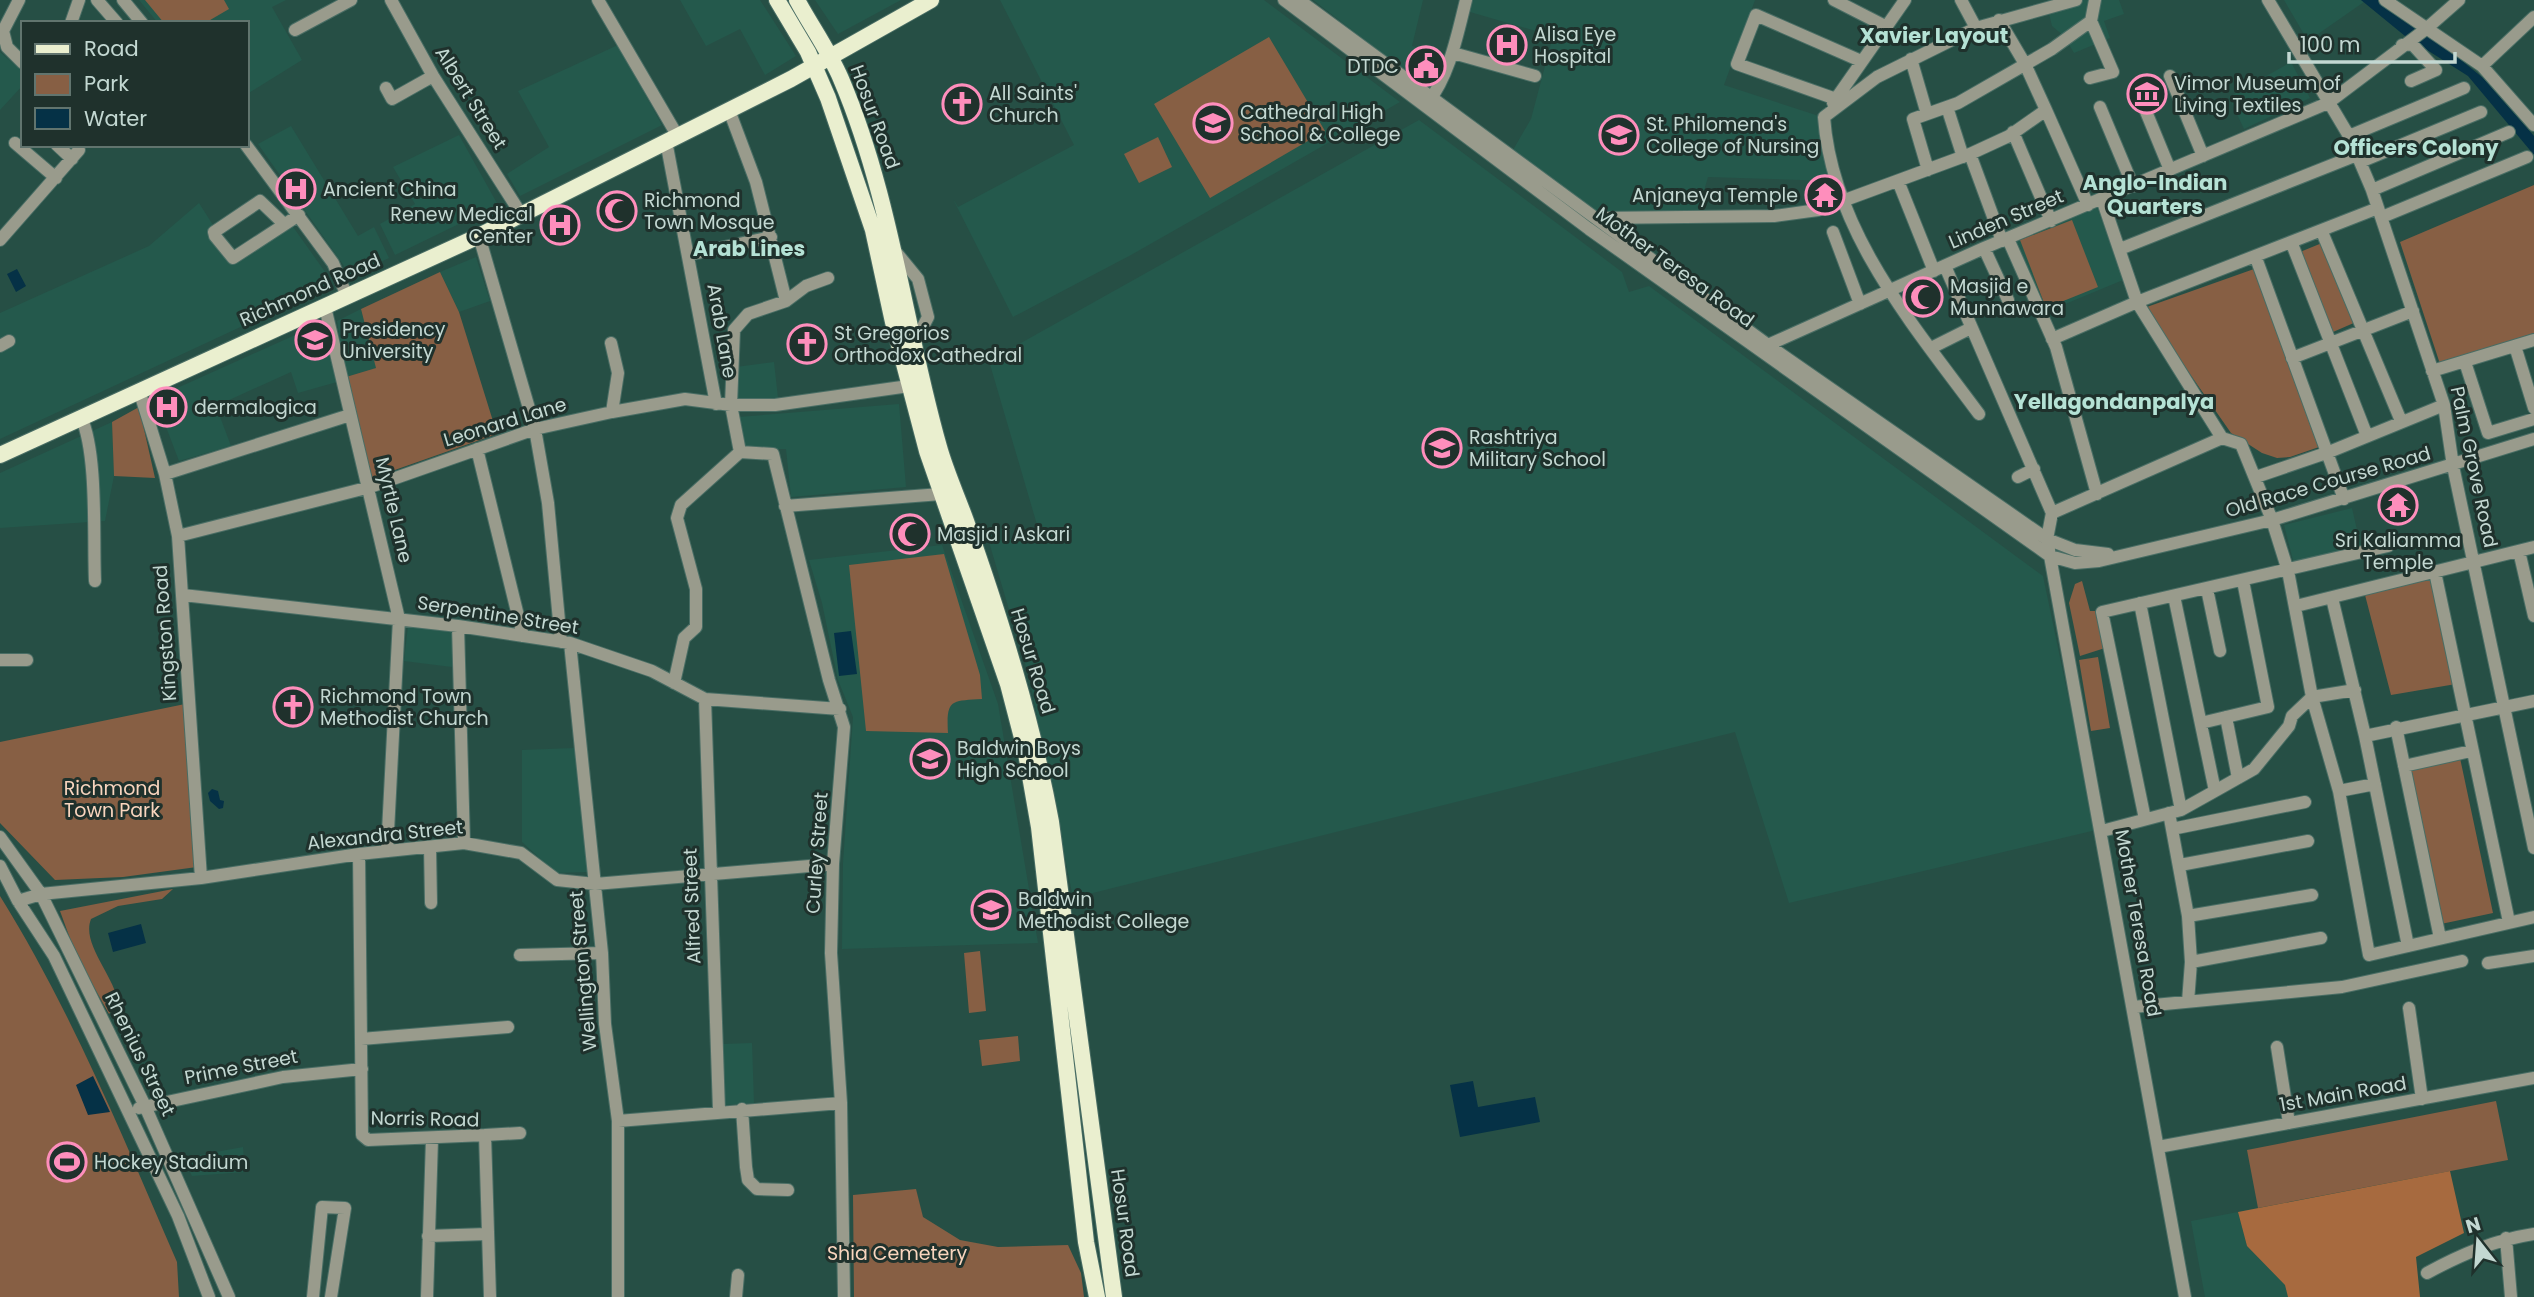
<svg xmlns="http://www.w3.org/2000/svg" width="2534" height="1297" viewBox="0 0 2534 1297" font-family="Poppins,sans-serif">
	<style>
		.built { fill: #24594c }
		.green { fill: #875f44 }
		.forest { fill: #a76a3f }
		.water { fill: #053146 }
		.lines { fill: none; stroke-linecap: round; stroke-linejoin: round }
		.minor-casing { stroke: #496d64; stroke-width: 14 }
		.major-casing { stroke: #496d64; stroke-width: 18 }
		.minor { stroke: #999b8c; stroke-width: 12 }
		.major { stroke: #eaefcf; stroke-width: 16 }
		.labels { text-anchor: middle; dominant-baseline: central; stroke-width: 6; stroke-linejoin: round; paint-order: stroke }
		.poi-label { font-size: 19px; fill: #c3d8d2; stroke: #1f312c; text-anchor: start }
		.street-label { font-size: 19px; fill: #c3d8d2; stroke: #1f312c }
		.park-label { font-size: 19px; fill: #f9d5be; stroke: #1f312c }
		.neighbourhood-label { font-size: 21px; font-weight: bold; fill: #b5e2d5; stroke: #1f312c }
	</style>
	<rect width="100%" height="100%" fill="#264f45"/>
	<path class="built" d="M139,0H286L272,7L302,60L247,94V23H158Z
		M680,0H760L796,56L765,75L740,29L706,46Z
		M815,0H901L838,34Z
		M1000,0H1264L1400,102L1131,255L1013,317L953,199L958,207L1074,145Z
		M1313,0H1423L1412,46L1446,55L1432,92Z
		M1473,0H1755L1724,85L1822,117L1833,181L1708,177L1698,211H1594L1513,150L1531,119L1553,36L1470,12Z
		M2051,0H2119L2124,14L2104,21L2110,38L2074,53L2064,36L2052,26L2046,1Z
		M2284,0H2361L2364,2L2308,41Z
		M618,45L662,125L520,196L507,174L549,147L518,91Z
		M0,52L23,72V85L0,110Z
		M2291,62L2310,98L2244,129L2229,97Z
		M1419,120L1622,272L1629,292L1649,286L2043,576L2096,830L1789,903L1735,732L1073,898L1029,677L989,542L1040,535L989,361Z
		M291,126L358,236L374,227L389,258L351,276L258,144Z
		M459,135L498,205L395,255L380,224L415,204L393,167Z
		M199,203L237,263L291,224L328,276L324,288L0,439V313L149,246Z
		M2097,207L2123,280L2046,312L2014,240Z
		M476,257L490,301L459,312L440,272Z
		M361,309L377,368L346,377L337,321Z
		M324,322L337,382L298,393L291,372L216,406L231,446L179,461L155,398Z
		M774,362L778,398L736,403V367Z
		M899,404L906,487L791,497L786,449H741L738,417Z
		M112,422L114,476L105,521L0,528V473Z
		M2352,508L2361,547L2294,564L2284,525Z
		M942,545L998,704L1038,943L842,949L843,863L853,717L838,680L822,603L809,560Z
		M408,626L452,631V667L404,661Z
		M574,748L588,872L556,873L522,842V750Z
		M752,1043L754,1103L725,1105L723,1044Z
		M243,1147L245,1172L192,1176L183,1158Z
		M2238,1212L2247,1246L2286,1285L2288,1297H2205L2191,1221Z"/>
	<path class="green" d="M145,0H224L229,9L205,23H164Z
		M1269,37L1325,131L1210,198L1154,104Z
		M1158,137L1172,167L1139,183L1124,154Z
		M2534,185V333L2440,364L2400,242Z
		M2072,220L2098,287L2046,308L2020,240Z
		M2322,243L2356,322L2333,332L2300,252Z
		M2254,269L2322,446L2290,457L2277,458L2262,453L2231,433L2144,308Z
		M440,272L459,312L497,434L372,478L346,377L376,368L361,309Z
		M139,407L155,478L114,476L112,422Z
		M944,554L980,675L982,699C951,701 946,699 948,733L866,731L849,565Z
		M2431,578L2456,684L2391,695L2365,595Z
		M2082,581L2090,611H2096L2105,648L2080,656L2069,603L2075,584Z
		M2098,657L2110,728L2091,731L2079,660Z
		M185,704L197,867L123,877L55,880L0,823V742Z
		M2460,758L2493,913L2441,924L2408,769Z
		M173,889L162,899L118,906L91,919C81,944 115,976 118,1003L109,1014L76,955L60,911Z
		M0,896C72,1012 123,1137 177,1262L179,1297H0Z
		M980,951L986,1011L969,1013L964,953Z
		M1018,1036L1020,1061L982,1066L979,1040Z
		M2496,1101L2508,1160L2258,1208L2247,1150Z
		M916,1189L923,1217L960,1240L998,1247L1068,1245L1081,1273L1084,1297H854L853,1195Z"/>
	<path class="forest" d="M2450,1171L2464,1233L2416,1257L2420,1297H2288L2285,1285L2247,1246L2238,1212Z"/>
	<path class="water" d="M2361,0H2383L2418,25L2483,78L2534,136V155L2468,76L2405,36Z
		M17,269L26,286L16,292L7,274Z
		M851,631L857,674L839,676L834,633Z
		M212,789L218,791L220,800L224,801L223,808L219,809L210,801L208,793Z
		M141,924L146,943L113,952L108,933Z
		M93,1076L110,1112L88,1115L76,1085Z
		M1473,1081L1478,1107L1535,1097L1540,1122L1460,1137L1450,1085Z"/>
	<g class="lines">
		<g class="minor-casing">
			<path id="minor" d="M19,0L3,31L7,47L23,63
				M97,0L117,23
				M123,0L142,23
				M391,0L433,76L521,214
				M598,0L677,135
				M1284,0L1589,229L2050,556L2075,563L2099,561L2272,520L2534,439
				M1299,0L1768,345L2047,539L2075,550L2108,554
				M1834,0L1885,26
				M1961,0L1976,28
				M2268,0L2349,136L2372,190L2444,405L2453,466L2534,848
				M2385,0L2482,66L2534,125
				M71,23L79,0
				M295,30L351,0
				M2402,45L2412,44L2436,70L2411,81
				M1453,53L1535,76
				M1911,59L1927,114
				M2482,66L2534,17
				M2170,76L2203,156
				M2090,78L2113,72L2091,21
				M386,88L392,99L433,76
				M2140,97L2170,170
				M1836,99L1737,64L1756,15L1861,61
				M1833,103L1905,0
				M1427,104C1450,74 1457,36 1466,0
				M1947,107L1963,157
				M2100,107L2133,186
				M729,110L756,182L786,301
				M2046,110L2088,205
				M2013,132L2051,221
				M2349,136L2464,88
				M666,141L716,404
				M15,143L56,178
				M57,145L72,159
				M246,145L333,263L347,296
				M1970,154L2002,241
				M2360,162L2481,112
				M1928,170L1913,119L1958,103L2052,49L2091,21L2095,0
				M1898,181L1934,271
				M2372,190L2509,132
				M2102,199L2137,302L2222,438L2241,444L2272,520L2288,571L2312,697L2339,791L2369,955L2534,917
				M2382,217L2527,157
				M1597,218L1774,216L1818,210L1970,154L2009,136L2046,110L2025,64L1999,20
				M284,224L260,201L214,232L215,236L233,258L299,215
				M1833,232L1860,304
				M2322,232L2401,421
				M479,236L535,429L548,503L561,642
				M2008,239L2056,347L2097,494
				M0,240L79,150
				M2292,244L2367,436
				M1984,248L2008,300
				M2120,249L2357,155
				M895,251L918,279L928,317L913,346
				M688,255L771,237
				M2256,258L2344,499
				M1945,266L2052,513L2047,539L2050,556L2185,1297
				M325,307L399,619L387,851
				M2052,339L2137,302L2378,208
				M611,343L618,373L612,412
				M0,346L9,341
				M2515,346L2534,408
				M1931,348L1971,328
				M1763,350L1768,345L1984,248L2328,103L2426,29L2459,0
				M2292,358L2413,311
				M2465,362L2488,433L2534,419
				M2432,371L2534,340
				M139,390L165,474L178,536L201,878
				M1979,414C1914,326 1832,231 1824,117L1877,77L1976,28L2076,0
				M81,417C98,454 93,538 95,581
				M477,449L523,636
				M740,452L773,454L829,680L844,727L833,864L831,953L841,1103L844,1297
				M740,452L731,405L734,330L748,314L786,301L806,286L828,278
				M165,474L350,415
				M2018,477L2034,469
				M2256,477L2329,452L2444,405
				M785,506L941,494
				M2052,513L2222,438
				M178,536L370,487L535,429L612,412L685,399L731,405H775L916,385
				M2519,551L2534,616
				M2435,572L2509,922
				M2207,589L2220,651
				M183,595L458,626L570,643L652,671L705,699L840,709
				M2174,596L2215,791
				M2332,598L2365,736L2408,946
				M2140,603L2181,810
				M2296,606L2534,547
				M458,626L464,843
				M570,643L602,953L605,1024L618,1121V1296
				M0,660H27
				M674,683L684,638L696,627V589L677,518L681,505L740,452
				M705,699L719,1110
				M2226,717L2238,778
				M2201,723L2268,707L2243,581
				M2396,727L2440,938
				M2365,736L2534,701
				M2404,766L2471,751
				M2339,791L2375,784
				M2169,813L2188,916L2191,962L2321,938
				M2145,819L2102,612L2388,546
				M2172,829L2305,802
				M2102,831L2181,810L2215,791L2254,769L2289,726L2292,716L2312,697L2355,690
				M0,837L41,894L145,1106L229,1297
				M430,847L431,903
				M359,854L362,1135L368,1140L485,1135L490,1297
				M2180,865L2308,841
				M0,866L18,901L54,956L178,1216L209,1297
				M18,901L41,894L201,878L359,854L464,843L521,853L557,880L595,884L833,864
				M2188,916L2312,895
				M520,955L602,953
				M2488,963L2534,956
				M2188,1002L2191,962
				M2133,1007L2342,987L2462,961
				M2409,1008L2422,1099
				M361,1039L508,1027
				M2277,1047L2289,1123
				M139,1108L283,1077L362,1069
				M742,1109L746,1167L748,1180L757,1189L788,1190
				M618,1121L841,1103
				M485,1135L520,1133
				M2158,1147L2534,1078
				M428,1236L487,1234
				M2506,1238L2511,1297
				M2427,1273C2462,1254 2495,1240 2534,1234
				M313,1297L322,1207L345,1208L331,1297
				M427,1297L432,1139
				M736,1297L738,1275"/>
		</g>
		<g class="major-casing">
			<path id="major" d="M777,0L808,52L828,98L873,230L893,322L927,451L1008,684L1026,753L1039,827L1086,1242L1097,1297
				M797,0C811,26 829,51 841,79C891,196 904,324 939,447C946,472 957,496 966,521C1001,620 1032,719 1051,822L1114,1297
				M0,455L479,236L791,79L931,0"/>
		</g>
		<use href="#minor" class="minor"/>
		<use href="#major" class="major"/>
	</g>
	<defs>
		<g id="hospital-ring" transform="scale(2.0125)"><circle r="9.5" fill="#1f312c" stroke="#fe8ebc" stroke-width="1.5"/><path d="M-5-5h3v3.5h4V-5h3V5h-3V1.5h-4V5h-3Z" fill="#fe8ebc"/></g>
		<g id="civic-ring" transform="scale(2.0125)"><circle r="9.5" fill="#1f312c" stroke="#fe8ebc" stroke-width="1.5"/><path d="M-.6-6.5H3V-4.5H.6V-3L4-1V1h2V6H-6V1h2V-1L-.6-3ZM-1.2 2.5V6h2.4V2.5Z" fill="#fe8ebc"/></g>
		<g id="museum-ring" transform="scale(2.0125)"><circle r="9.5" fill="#1f312c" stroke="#fe8ebc" stroke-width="1.5"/><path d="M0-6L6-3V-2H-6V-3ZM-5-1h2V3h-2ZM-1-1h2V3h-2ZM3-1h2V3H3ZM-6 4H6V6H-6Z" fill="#fe8ebc"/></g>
		<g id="church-ring" transform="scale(2.0125)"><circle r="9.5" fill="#1f312c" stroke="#fe8ebc" stroke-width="1.5"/><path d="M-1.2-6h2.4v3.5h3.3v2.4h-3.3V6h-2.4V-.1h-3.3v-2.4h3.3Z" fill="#fe8ebc"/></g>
		<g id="school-ring" transform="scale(2.0125)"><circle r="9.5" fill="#1f312c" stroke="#fe8ebc" stroke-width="1.5"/><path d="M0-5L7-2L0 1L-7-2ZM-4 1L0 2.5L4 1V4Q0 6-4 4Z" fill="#fe8ebc"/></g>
		<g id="university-ring" transform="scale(2.0125)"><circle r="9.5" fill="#1f312c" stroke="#fe8ebc" stroke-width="1.5"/><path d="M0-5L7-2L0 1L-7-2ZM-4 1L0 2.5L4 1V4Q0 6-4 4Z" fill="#fe8ebc"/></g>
		<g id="temple-ring" transform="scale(2.0125)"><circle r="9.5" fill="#1f312c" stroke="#fe8ebc" stroke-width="1.5"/><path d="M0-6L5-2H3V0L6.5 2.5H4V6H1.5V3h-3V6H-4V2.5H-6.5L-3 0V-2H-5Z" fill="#fe8ebc"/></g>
		<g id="mosque-ring" transform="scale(2.0125)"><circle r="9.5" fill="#1f312c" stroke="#fe8ebc" stroke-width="1.5"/><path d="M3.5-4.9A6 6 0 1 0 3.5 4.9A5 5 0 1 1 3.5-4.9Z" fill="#fe8ebc"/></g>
		<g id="stadium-ring" transform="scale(2.0125)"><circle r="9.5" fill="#1f312c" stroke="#fe8ebc" stroke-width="1.5"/><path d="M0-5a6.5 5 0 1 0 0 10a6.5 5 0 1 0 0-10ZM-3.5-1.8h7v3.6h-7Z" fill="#fe8ebc"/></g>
	</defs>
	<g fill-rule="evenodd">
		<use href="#hospital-ring" x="1507" y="45"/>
		<use href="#civic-ring" x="1426" y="66"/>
		<use href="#museum-ring" x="2147" y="94"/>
		<use href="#church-ring" x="962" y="104"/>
		<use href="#school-ring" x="1213" y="123"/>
		<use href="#university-ring" x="1619" y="135"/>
		<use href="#hospital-ring" x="296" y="189"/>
		<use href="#temple-ring" x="1825" y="195"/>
		<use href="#mosque-ring" x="617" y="211"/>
		<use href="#hospital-ring" x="560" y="225"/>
		<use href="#mosque-ring" x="1923" y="297"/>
		<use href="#university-ring" x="315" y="340"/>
		<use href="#church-ring" x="807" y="344"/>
		<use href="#hospital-ring" x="167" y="407"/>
		<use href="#school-ring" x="1442" y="448"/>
		<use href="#temple-ring" x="2398" y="505"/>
		<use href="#mosque-ring" x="910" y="534"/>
		<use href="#church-ring" x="293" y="707"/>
		<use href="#school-ring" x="930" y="759"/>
		<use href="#university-ring" x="991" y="910"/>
		<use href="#stadium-ring" x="67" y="1162"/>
	</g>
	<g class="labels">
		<g class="poi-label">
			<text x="1534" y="34">Alisa Eye<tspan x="1534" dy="22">Hospital</tspan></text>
			<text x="1399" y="66" text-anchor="end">DTDC</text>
			<text x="2174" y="83">Vimor Museum of<tspan x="2174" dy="22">Living Textiles</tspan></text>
			<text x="989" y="93">All Saints'<tspan x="989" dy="22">Church</tspan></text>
			<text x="1240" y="112">Cathedral High<tspan x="1240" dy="22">School &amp; College</tspan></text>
			<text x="1646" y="124">St. Philomena's<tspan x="1646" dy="22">College of Nursing</tspan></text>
			<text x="323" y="189">Ancient China</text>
			<text x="1798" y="195" text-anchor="end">Anjaneya Temple</text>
			<text x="644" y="200">Richmond<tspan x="644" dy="22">Town Mosque</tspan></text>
			<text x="533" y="214" text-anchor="end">Renew Medical<tspan x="533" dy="22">Center</tspan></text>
			<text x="1950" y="286">Masjid e<tspan x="1950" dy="22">Munnawara</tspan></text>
			<text x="342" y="329">Presidency<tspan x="342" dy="22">University</tspan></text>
			<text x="834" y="333">St Gregorios<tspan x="834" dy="22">Orthodox Cathedral</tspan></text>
			<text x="194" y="407">dermalogica</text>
			<text x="1469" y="437">Rashtriya<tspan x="1469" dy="22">Military School</tspan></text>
			<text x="937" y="534">Masjid i Askari</text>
			<text x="2398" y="540" text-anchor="middle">Sri Kaliamma<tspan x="2398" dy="22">Temple</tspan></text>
			<text x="320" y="696">Richmond Town<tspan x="320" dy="22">Methodist Church</tspan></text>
			<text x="957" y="748">Baldwin Boys<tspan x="957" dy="22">High School</tspan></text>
			<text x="1018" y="899">Baldwin<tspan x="1018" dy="22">Methodist College</tspan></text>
			<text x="94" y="1162">Hockey Stadium</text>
		</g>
		<g class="street-label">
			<text transform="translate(471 98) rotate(58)">Albert Street</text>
			<text transform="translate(875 117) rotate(70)">Hosur Road</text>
			<text transform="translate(2006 219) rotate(-23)">Linden Street</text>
			<text transform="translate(1675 267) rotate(36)">Mother Teresa Road</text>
			<text transform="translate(310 290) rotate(-24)">Richmond Road</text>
			<text transform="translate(722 331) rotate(80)">Arab Lane</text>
			<text transform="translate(505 422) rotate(-17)">Leonard Lane</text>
			<text transform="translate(2474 467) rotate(78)">Palm Grove Road</text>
			<text transform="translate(2328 482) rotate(-16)">Old Race Course Road</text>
			<text transform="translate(394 510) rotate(77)">Myrtle Lane</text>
			<text transform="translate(498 615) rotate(9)">Serpentine Street</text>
			<text transform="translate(165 633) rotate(-94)">Kingston Road</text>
			<text transform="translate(1033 661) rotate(73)">Hosur Road</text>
			<text transform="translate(385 835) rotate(-6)">Alexandra Street</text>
			<text transform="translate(817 853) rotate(-86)">Curley Street</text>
			<text transform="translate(692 906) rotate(-92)">Alfred Street</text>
			<text transform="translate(2138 923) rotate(80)">Mother Teresa Road</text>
			<text transform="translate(583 971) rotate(-95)">Wellington Street</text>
			<text transform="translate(140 1054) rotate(64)">Rhenius Street</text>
			<text transform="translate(241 1067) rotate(-11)">Prime Street</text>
			<text transform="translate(2343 1094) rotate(-10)">1st Main Road</text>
			<text transform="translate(425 1119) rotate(1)">Norris Road</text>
			<text transform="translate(1125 1223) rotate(82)">Hosur Road</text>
		</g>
		<g class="park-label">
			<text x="112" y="788">Richmond<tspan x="112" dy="22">Town Park</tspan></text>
			<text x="897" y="1253">Shia Cemetery</text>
		</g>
		<g class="neighbourhood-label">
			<text x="1934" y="35">Xavier Layout</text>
			<text x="2416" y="147">Officers Colony</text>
			<text x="2155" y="182">Anglo-Indian<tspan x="2155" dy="24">Quarters</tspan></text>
			<text x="749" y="248">Arab Lines</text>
			<text x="2114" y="401">Yellagondanpalya</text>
		</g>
	</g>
	<rect x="21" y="21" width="228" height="126" fill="#1f312c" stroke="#61746e" stroke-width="2"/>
	<rect x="35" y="44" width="35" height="10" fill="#eaefcf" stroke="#61746e" stroke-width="2"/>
	<text x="84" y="56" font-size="21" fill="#c3d8d2">Road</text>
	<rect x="35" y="74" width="35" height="21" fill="#875f44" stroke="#61746e" stroke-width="2"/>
	<text x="84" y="91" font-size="21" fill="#c3d8d2">Park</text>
	<rect x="35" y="108" width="35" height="21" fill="#053146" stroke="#61746e" stroke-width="2"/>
	<text x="84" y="126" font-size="21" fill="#c3d8d2">Water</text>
	<g transform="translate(2478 1241) rotate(343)" stroke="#1f312c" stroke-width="5" paint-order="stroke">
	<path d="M0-5L12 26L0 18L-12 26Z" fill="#c3d8d2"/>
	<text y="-10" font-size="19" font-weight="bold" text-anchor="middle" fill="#c3d8d2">N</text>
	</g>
	<path d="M2289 52v10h166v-10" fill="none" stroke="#c3d8d2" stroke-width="3.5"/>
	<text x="2300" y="52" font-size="21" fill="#c3d8d2" stroke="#1f312c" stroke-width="5" paint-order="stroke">100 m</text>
</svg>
